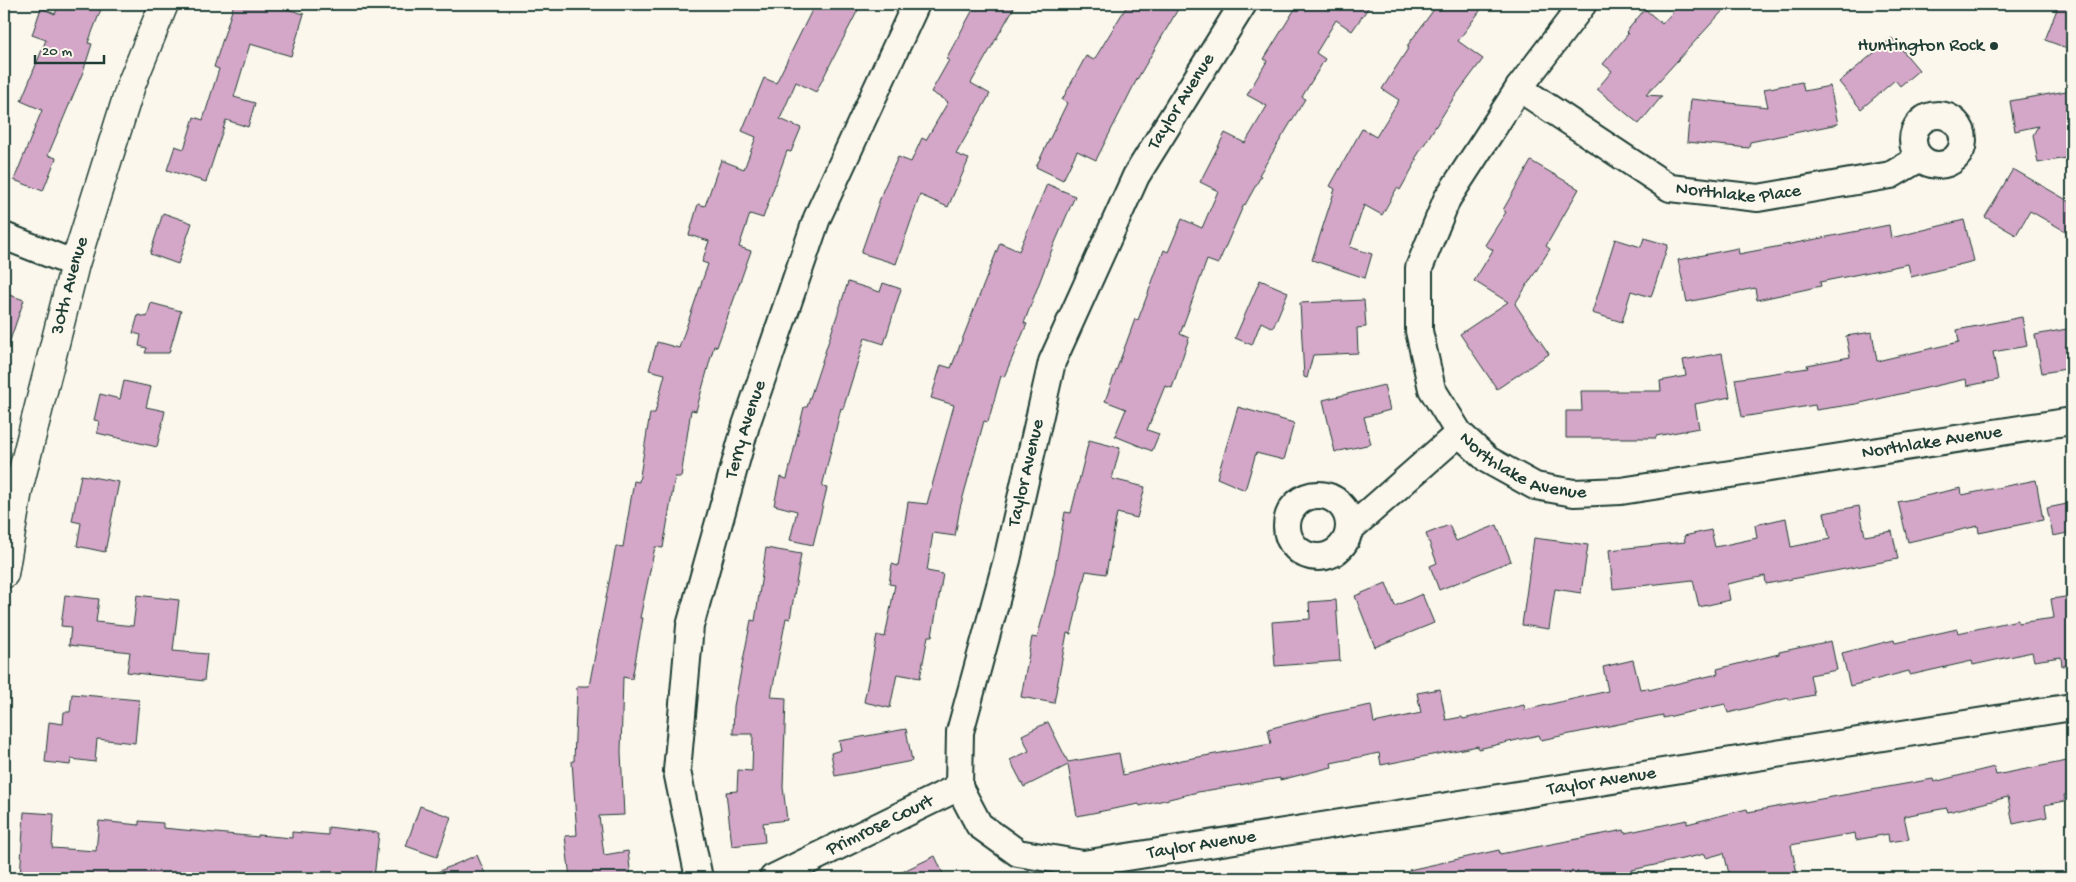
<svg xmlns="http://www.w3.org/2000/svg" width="2076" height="882" viewBox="0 0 2076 882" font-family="'Gochi Hand',sans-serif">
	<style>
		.building { fill: #d4a6c8; stroke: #1f3d34 }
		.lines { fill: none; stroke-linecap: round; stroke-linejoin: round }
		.street-casing { stroke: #1f3d34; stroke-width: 30 }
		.secondary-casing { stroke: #1f3d34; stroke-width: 31 }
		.street { stroke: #fbf7ec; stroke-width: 26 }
		.secondary { stroke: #fbf7ec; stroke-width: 28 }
		.poi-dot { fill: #1f3d34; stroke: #fbf7ec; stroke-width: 2 }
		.labels { text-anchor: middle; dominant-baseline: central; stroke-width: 4; stroke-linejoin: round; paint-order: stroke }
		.poi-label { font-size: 19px; fill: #1f3d34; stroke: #fbf7ec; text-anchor: end }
		.street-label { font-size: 19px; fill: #1f3d34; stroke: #fbf7ec }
	</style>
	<rect width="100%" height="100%" fill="#fbf7ec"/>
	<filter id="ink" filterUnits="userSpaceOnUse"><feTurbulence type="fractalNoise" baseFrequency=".02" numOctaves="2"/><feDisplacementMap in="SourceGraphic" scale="10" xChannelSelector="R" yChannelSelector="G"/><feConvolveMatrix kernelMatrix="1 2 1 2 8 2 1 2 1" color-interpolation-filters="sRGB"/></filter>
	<g filter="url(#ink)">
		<path class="building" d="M59,4H103L88,43L92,44L83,72L48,155L56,158L43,191L14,180L42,110L21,101L46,40L32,35L41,8L55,14Z
			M234,4H270L304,14L291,56L250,44L234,97L255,103L248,127L226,120L206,182L167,170L175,146L184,149L194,117L203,120L219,69L214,67Z
			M815,4H861L816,92L796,82L780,119L801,128L791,152L787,151L763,218L750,214L739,247L751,251L717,347L714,346L696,411L691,410L681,477H675L663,548L655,547L640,618H643L632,679L623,677L621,752L624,815L599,816L604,855L628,851L631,878H570L565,836L577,835L572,761H574L577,686H589L616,546L623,547L634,481L639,482L650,413H655L665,374L649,370L657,342L679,348L708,264L702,262L709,241L689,235L698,204L705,206L721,160L744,169L756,137L742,131L764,78L776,83Z
			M976,4H1016L971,83L990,94L956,154L969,159L948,207L920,195L896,264L861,253L883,190L898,157L911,162L922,138L926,140L948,102L931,92L949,60L946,59Z
			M1128,4H1181L1135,83L1096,160L1077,151L1063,180L1036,167L1067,103L1062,100L1086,56L1094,60Z
			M1298,4H1371L1352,31L1336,20L1316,53L1325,59L1302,97L1305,99L1259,175L1261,176L1245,205L1244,204L1218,264L1207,260L1180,334L1189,338L1172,388L1165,386L1147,430L1159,434L1152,451L1115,436L1126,409L1105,401L1135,319L1138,320L1164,250L1168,252L1182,219L1202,228L1218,191L1200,182L1225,133L1245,143L1267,106L1247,95L1267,61L1264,59Z
			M1438,4H1485L1458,41L1483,59L1453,99L1415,159L1417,160L1400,190L1397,188L1382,215L1364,205L1350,247L1372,254L1365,278L1312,260L1335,189L1330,186L1362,129L1376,137L1399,100L1382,89L1409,47L1407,46Z
			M1680,4H1729L1646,95L1662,96L1639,124L1597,89L1612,71L1603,64L1628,34L1626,32L1645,9L1662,24Z
			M2059,4H2072V50L2045,40Z
			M1892,38L1919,70L1900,86L1895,80L1861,109L1839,82Z
			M1802,82L1804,91L1830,86L1838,124L1750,142L1749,148L1687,142L1691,99L1768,107L1764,89Z
			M2072,90V157L2038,163L2033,135L2038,126L2015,131L2010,101Z
			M1531,161L1579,189L1546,246L1550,249L1515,304L1549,354L1497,389L1460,334L1508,302L1474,281L1493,250L1485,245L1506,212L1503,210Z
			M2013,169L2072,203V235L2030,211L2016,235L1985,217Z
			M1047,184L1075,196L1051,252L1024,323L1027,324L1004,377L1001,376L988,422L984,421L960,508L955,536L933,533L927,571L943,574L932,636H928L920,678L897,674L890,708L864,702L877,635L885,637L895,585L889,584L892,564L898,566L908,502L927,504L954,405L931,398L941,365L951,368L1000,243L1019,251Z
			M163,213L192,223L178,264L150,254Z
			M1964,220L1974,261L1911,277L1908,264L1820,282L1821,286L1757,300L1755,288L1687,302L1678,260L1738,248L1739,254L1889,225L1891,238Z
			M1644,238L1668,245L1651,297L1631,291L1622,322L1592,313L1615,239L1641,247Z
			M1260,280L1288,292L1273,328L1261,322L1252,345L1235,338Z
			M848,282L880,292L883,283L901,289L884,344L865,338L843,409L841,408L822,487L827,488L813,545L790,540L797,511L774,505L780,477L787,479L804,407H807Z
			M4,293L24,300L7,349H4Z
			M1364,300L1366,327L1357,328L1358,353L1313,355L1307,378L1304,377L1300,303Z
			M151,303L181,311L169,353H145L147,348L139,346L141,335L133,333L138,315L147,317Z
			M2022,317L2027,346L1993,352L1998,380L1967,386L1966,379L1856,404L1816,410L1815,405L1742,417L1735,379L1808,368L1807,365L1850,357L1846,336L1872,332L1877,361L1959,342L1957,330Z
			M2072,328V368L2042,373L2035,335Z
			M1722,353L1730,397L1695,404L1699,428L1656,436V438H1566V411H1582L1581,391H1661L1660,381L1686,376L1683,360Z
			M124,381L151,387L146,407L165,411L157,447L97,433L99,421L94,420L100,394L120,399Z
			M1384,385L1390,410L1364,417L1371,444L1335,452L1323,400Z
			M1238,407L1294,423L1284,460L1256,453L1245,490L1217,478Z
			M1089,440L1120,448L1112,479L1145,487L1137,518L1117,513L1106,574L1086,571L1071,634L1067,633L1054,703L1021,697L1032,637L1037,638L1054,574L1065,512L1071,513Z
			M81,475L119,482L105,552L77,546L81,523L72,521Z
			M2036,480L2043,520L1979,533L1978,526L1908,542L1898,502L1961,488L1962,495Z
			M2072,503V532L2053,536L2047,508Z
			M1859,506L1865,536L1892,531L1898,559L1766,584L1765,576L1727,584L1730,600L1699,607L1693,580L1613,589L1609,550L1685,542L1684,536L1711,530L1715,547L1757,538L1755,525L1786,518L1791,547L1830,539L1824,513Z
			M1449,525L1456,541L1497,525L1511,561L1439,590L1430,566L1437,563L1426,534Z
			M1534,538L1588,545L1581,593L1555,589L1549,629L1522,625Z
			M766,548L801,554L790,619L786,618L771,697L786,698L783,787L787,820L763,823L765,842L732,846L726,792L737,791L738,770L752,771L753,734H733L734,706L751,620L755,621Z
			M1386,583L1395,606L1422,594L1434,623L1375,647L1355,596Z
			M65,595L99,599L96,622L133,626L137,595L179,600L173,651L207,654L204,681L127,672L130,652L69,645L71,627L61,626Z
			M2072,596V665L2062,666L2061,657L2034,661L2032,652L1973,665L1972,661L1910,675L1909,671L1850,686L1842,653L1894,640L1895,643L1957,629L1958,633L2018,620V623L2054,618L2051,599Z
			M1336,600L1340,661L1275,666L1272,622L1310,619L1309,602Z
			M1831,641L1837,670L1810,675L1814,695L1789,700L1788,698L1728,713L1725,704L1663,718V715L1541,740L1539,735L1478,749V746L1381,765L1379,753L1331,763L1332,767L1280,780V778L1198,792L1140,806L1139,804L1077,816L1068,765L1024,787L1010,760L1029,751L1022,735L1048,722L1068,762L1119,753L1123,775L1182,760L1271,744L1268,729L1330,713L1371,705L1374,723L1421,713L1417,693L1440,689L1446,720L1462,717L1463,719L1524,705L1525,710L1608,691L1603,667L1633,660L1640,689L1648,688L1649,690L1718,674L1717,669L1779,654V652Z
			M72,694L139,700L135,743L97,739L95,762L71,759L70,765L45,762L49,722L63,724L64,712H70Z
			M906,729L912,761L835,776L831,753L841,750L839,741Z
			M2072,760V793L2064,795L2065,801L2045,805L2047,817L2013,824L2008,797L1948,812L1947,808L1904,816L1909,839L1889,842L1888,834L1856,840L1855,833L1791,845L1797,874L1775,878H1730L1724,853L1706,858L1705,854L1632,870L1634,878H1410L1409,870L1499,850L1500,854L1624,830L1625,833L1687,820V824L1747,809L1748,812L1933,779L1934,782L1994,767L1996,775Z
			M420,806L451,817L437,857L406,846Z
			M24,812L54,814L52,848L96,851L99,821L139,825V821L163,823V828L258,837V835L292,838V832L328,835V827L379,833L374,878H20Z
			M477,855L487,878H423Z
			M935,856L945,878H889Z"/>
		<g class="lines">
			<g class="street-casing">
				<g id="street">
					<path id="s1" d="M1243,4L1136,176L1052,362L1007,560L960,732L959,787L979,825L1018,853L1083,864L2072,707"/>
					<path id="s2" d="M1583,4L1519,88L1447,199L1419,268V331L1432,389L1459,433L1488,460L1535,486L1574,493L1621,491L2072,421"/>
					<path id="s3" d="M1519,88L1670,188L1758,198L1891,175L1920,158"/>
					<circle cx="1938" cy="140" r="25"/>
					<path d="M4,236L75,264"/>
					<circle cx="1318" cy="526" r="31"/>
					<path d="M1350,529L1459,433"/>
					<path id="s4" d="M699,878L677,771L690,626L746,425L817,218L916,4"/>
					<path id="s5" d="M773,878L959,787"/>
				</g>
			</g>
			<g class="secondary-casing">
				<g id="secondary">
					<path id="s6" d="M4,574L18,490L75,264L131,85L164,4"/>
				</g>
			</g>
			<use href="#street" class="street"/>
			<use href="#secondary" class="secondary"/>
		</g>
	</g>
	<circle class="poi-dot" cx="1994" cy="46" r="5"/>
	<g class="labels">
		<g class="poi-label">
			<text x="1984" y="46">Huntington Rock</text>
		</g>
		<g class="street-label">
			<text transform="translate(1182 102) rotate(-58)">Taylor Avenue</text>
			<text stroke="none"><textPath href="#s3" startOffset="250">Northlake Place</textPath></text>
			<text stroke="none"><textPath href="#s6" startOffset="296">30th Avenue</textPath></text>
			<text stroke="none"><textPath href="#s4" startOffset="459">Terry Avenue</textPath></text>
			<text stroke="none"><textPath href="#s2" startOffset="981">Northlake Avenue</textPath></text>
			<text stroke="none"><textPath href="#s2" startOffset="561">Northlake Avenue</textPath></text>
			<text transform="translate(1027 473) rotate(-77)">Taylor Avenue</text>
			<text stroke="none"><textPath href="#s1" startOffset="1525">Taylor Avenue</textPath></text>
			<text stroke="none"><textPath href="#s5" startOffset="119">Primrose Court</textPath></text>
			<text stroke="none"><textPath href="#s1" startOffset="1120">Taylor Avenue</textPath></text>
		</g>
	</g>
	<rect width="2076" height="882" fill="none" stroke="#fbf7ec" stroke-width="20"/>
	<rect x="10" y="10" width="2056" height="862" fill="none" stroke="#1f3d34" stroke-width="2" filter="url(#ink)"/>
	<path d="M35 55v8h69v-8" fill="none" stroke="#1f3d34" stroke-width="2.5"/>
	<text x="42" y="55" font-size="15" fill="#1f3d34" stroke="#fbf7ec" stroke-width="4" paint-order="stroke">20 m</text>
</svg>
